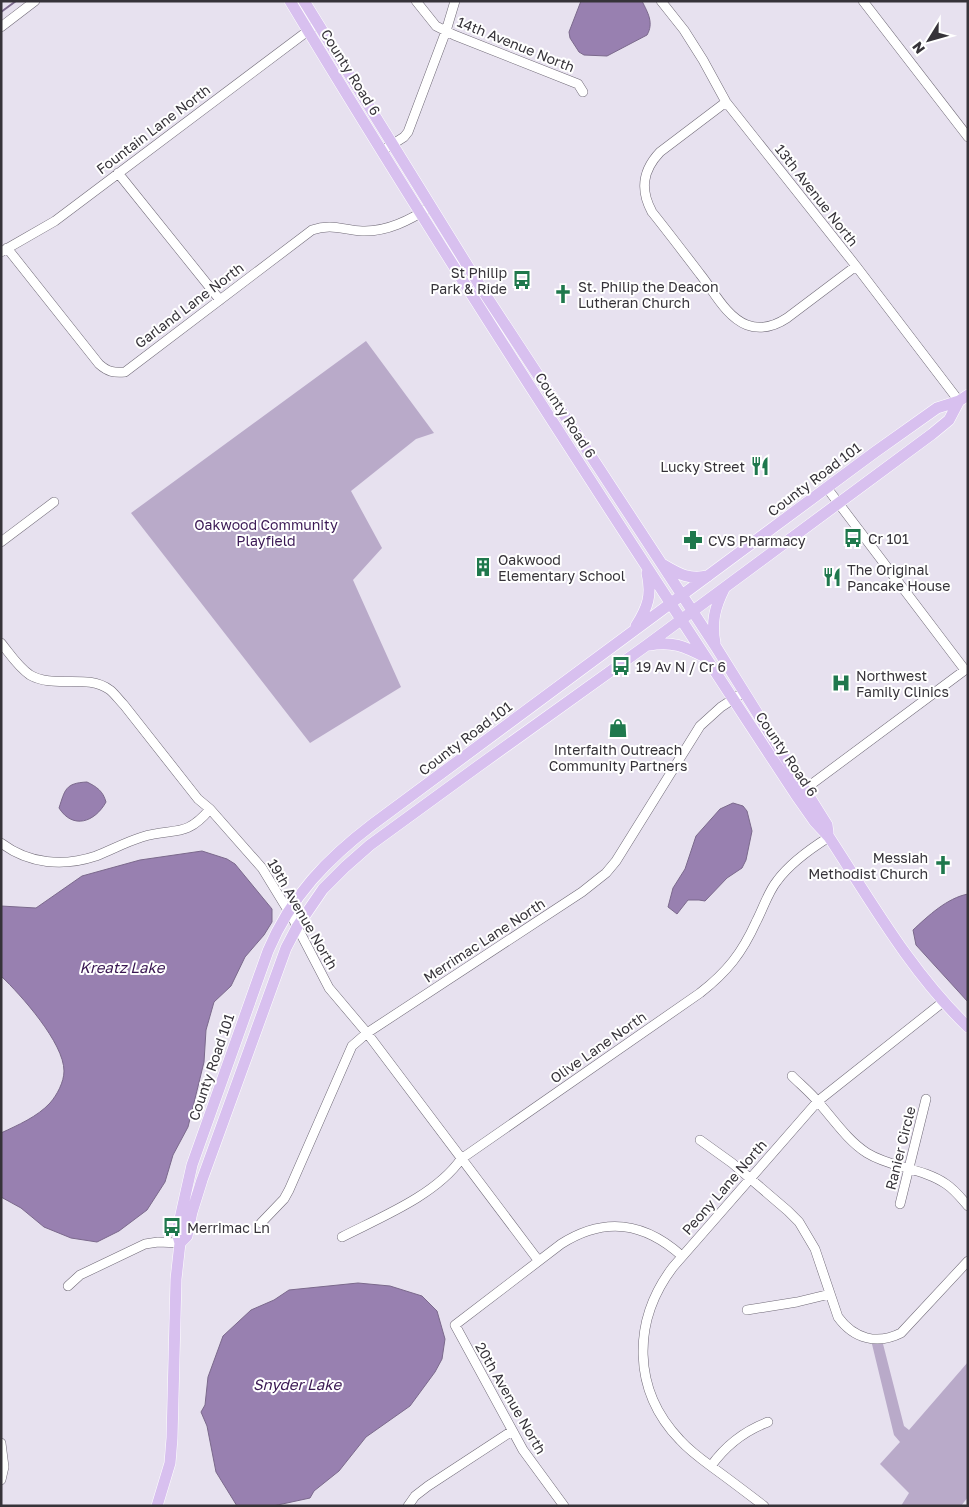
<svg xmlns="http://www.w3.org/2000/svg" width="969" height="1507" viewBox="0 0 969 1507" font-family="'Golos Text',sans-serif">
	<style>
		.green { fill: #b9aac9 }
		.water { fill: #9880b0; stroke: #7b698c }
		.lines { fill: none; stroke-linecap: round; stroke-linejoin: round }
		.stream { stroke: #7b698c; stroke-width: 2 }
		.minor-casing { stroke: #706a77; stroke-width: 10 }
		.major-casing { stroke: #fff; stroke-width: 12 }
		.minor { stroke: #fff; stroke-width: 9 }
		.major { stroke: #d8c0ef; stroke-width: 11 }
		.labels { text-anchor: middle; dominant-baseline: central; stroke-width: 4; stroke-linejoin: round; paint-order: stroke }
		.street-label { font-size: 14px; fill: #363339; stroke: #fff }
		.poi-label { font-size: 14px; fill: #363339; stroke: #fff; text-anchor: start }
		.park-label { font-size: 14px; fill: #3a1854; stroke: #fff }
		.water-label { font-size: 15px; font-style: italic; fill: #391752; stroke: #fff }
	</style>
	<rect width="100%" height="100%" fill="#e7e1ef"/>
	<path class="green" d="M366,341L434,433L416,439L351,491L382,548L353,580L401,687L310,743L131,513Z
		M871,1340H882L904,1426L909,1430L968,1362V1497L961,1506H901L909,1493L880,1464L900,1442L894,1435Z"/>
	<path class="water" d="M581,1H642C648,13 654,23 647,35L607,56L584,55L579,52L570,38L569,32Z
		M87,782C97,787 103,791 106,802C95,822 73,830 59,808C65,790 65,783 87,782Z
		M733,803L743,806L747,811L752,831L746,860L742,868L727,878L705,901L699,900H688L677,914L668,907L673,888L685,869L696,836L720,809Z
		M202,851L227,859L235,864L272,909V922L264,935L245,957L231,986L214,1002L206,1030L204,1062L188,1127L173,1155L165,1182L147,1210L119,1231L97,1242L71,1238L44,1227L21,1208L1,1197V1133C18,1125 37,1117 50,1103C57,1095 64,1082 64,1071C64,1043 21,995 1,976V906L36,908L82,876L140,860Z
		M968,894V1002L916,945L913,930C928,916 947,898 968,894Z
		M358,1283L390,1286L422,1296L437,1311L445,1339L442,1359L435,1372L410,1406L366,1437L339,1471L314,1491L310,1498L273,1506H237L216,1472L207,1426L201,1412L205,1405L208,1377L223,1336L251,1310L274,1300L289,1290Z"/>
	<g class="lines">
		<path class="stream" d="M1,12L16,1"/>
		<g class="minor-casing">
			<path id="minor" d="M416,1L436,26L454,35L578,84L583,92
				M661,1L684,30L703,60L726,102L856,266L959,401
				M863,1L968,137
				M1,27L35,1
				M726,102L660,152C642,171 640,190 652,212C668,232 684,253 700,274C713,290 726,317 747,325C761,330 775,326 787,318L856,266
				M382,151L404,137L408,132L446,31L455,1
				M118,173L220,300
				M7,248L99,364C108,372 114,373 125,372L312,230C332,223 343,230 362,231C387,232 410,220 430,207
				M1,252L55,221L313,27
				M1,542L54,502
				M1,643C10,654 18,667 30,675C54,689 87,673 110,690C115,694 119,700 124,705L198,799L210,809L262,868L292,917L329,988L367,1033L538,1260
				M801,792L965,670L827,488
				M1,843C29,864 63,867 96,856C111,850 126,842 142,837C174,827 185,839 210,809
				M792,1076C801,1085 811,1093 819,1103C834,1120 848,1141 867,1153C891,1168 923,1168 946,1184C955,1190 961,1198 968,1206
				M700,1140L732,1163L788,1211L799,1222L815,1249L838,1317C854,1339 877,1345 901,1333L968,1261
				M900,1204L926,1099
				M261,1223L284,1199L289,1190L352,1046L367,1033L582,892L606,873L616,861L700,726L721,707L744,692
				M342,1237C381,1217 436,1195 461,1159L700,993C727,972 742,953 756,922C763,909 768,892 777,881C790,863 810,849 829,837
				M68,1286L80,1275L145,1244L158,1242L180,1243
				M747,1310L797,1302L830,1294
				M1,1443L4,1467L1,1480
				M711,1466C726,1445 744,1431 768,1422
				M408,1506L415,1496L428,1486L512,1431
				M564,1506L523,1450L455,1325L561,1244C605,1216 644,1222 682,1256
				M764,1506C747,1493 730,1480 712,1467C701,1459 689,1450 680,1440C632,1390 632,1321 673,1267L818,1101L943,1002"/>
		</g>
		<g class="major-casing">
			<path id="major" d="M290,1C452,270 624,533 796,795L815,822L829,837C872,903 911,972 968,1027
				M304,1L485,294L716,647L827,825L828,833
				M662,564C679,574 688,580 708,576
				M636,626C648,607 652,595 647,573
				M715,643C711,622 715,607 724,589
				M649,645C672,641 684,646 705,657
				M180,1243L187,1236L192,1212L202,1180L286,948L297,927L323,889L345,867L370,845L477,767L647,645L932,434L949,420L959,401
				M157,1506L170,1463L172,1438L176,1279L180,1243L177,1232L192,1165L268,951C291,896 327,859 373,824L875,452L937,408L959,401L968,395"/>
		</g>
		<use href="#minor" class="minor"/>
		<use href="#major" class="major"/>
	</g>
	<defs>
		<g id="bus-bare" transform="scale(1.5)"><path d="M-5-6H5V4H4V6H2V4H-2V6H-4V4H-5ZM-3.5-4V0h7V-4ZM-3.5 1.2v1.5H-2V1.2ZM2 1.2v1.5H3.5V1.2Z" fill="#1f784d" stroke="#fff" stroke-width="2.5" paint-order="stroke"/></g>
		<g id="church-bare" transform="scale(1.5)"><path d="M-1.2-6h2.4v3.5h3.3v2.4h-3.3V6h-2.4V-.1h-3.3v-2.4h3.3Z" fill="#1f784d" stroke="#fff" stroke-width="2.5" paint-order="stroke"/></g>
		<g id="restaurant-bare" transform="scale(1.5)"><path d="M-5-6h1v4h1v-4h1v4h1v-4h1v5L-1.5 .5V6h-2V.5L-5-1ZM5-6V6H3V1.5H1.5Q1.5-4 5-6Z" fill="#1f784d" stroke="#fff" stroke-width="2.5" paint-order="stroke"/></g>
		<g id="pharmacy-bare" transform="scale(1.5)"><path d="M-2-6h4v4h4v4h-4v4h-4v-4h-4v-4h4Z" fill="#1f784d" stroke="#fff" stroke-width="2.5" paint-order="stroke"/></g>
		<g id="building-bare" transform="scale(1.5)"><path d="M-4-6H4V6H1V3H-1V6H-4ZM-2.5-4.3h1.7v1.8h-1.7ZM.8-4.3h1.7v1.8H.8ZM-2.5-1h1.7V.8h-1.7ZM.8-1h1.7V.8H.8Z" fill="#1f784d" stroke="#fff" stroke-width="2.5" paint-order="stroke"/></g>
		<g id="hospital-bare" transform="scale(1.5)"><path d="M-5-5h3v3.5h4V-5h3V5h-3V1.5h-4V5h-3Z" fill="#1f784d" stroke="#fff" stroke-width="2.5" paint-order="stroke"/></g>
		<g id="shop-bare" transform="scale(1.5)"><path d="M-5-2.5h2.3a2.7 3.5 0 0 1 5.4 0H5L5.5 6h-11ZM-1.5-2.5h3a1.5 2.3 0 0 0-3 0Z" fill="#1f784d" stroke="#fff" stroke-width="2.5" paint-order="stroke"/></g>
	</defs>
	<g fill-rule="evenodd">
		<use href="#bus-bare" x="522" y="280"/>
		<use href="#church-bare" x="563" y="294"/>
		<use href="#restaurant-bare" x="760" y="466"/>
		<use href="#bus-bare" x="853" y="538"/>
		<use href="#pharmacy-bare" x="693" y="540"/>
		<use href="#building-bare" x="483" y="567"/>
		<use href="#restaurant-bare" x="832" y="577"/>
		<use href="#bus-bare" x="621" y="666"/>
		<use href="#hospital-bare" x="841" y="683"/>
		<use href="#shop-bare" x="618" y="728"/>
		<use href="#church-bare" x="943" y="865"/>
		<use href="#bus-bare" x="172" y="1227"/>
	</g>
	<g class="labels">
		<g class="street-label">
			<text transform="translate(516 44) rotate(22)">14th Avenue North</text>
			<text transform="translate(351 72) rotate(58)">County Road 6</text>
			<text transform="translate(153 129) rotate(-37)">Fountain Lane North</text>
			<text transform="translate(817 195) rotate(52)">13th Avenue North</text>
			<text transform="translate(189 305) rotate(-37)">Garland Lane North</text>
			<text transform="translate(566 415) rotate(57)">County Road 6</text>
			<text transform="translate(814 479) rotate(-37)">County Road 101</text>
			<text transform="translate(465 738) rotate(-37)">County Road 101</text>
			<text transform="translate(787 754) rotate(56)">County Road 6</text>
			<text transform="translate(303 914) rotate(60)">19th Avenue North</text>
			<text transform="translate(484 940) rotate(-33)">Merrimac Lane North</text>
			<text transform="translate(598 1047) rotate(-35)">Olive Lane North</text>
			<text transform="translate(211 1067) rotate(-71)">County Road 101</text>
			<text transform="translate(900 1148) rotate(-76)">Ranier Circle</text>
			<text transform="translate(724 1187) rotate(-49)">Peony Lane North</text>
			<text transform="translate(511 1398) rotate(60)">20th Avenue North</text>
		</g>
		<g class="poi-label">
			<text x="507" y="272" text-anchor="end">St Philip<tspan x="507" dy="16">Park &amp; Ride</tspan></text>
			<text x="578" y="286">St. Philip the Deacon<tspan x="578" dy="16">Lutheran Church</tspan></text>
			<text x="745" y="466" text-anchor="end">Lucky Street</text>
			<text x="868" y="538">Cr 101</text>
			<text x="708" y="540">CVS Pharmacy</text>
			<text x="498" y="559">Oakwood<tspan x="498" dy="16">Elementary School</tspan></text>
			<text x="847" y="569">The Original<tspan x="847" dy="16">Pancake House</tspan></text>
			<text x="636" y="666">19 Av N / Cr 6</text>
			<text x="856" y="675">Northwest<tspan x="856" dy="16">Family Clinics</tspan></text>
			<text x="618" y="749" text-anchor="middle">Interfaith Outreach<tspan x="618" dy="16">Community Partners</tspan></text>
			<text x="928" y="857" text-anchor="end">Messiah<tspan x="928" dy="16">Methodist Church</tspan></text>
			<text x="187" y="1227">Merrimac Ln</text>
		</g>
		<g class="park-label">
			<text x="266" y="524">Oakwood Community<tspan x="266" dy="16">Playfield</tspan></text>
		</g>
		<g class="water-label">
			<text x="122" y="967">Kreatz Lake</text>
			<text x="297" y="1384">Snyder Lake</text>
		</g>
	</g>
	<rect width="969" height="1507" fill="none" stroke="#363339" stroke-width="5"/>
	<g transform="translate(929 40) rotate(233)" stroke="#ffffff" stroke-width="4" paint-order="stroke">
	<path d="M0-4L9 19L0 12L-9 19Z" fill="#363339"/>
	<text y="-8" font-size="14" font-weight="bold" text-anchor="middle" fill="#363339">N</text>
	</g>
</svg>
